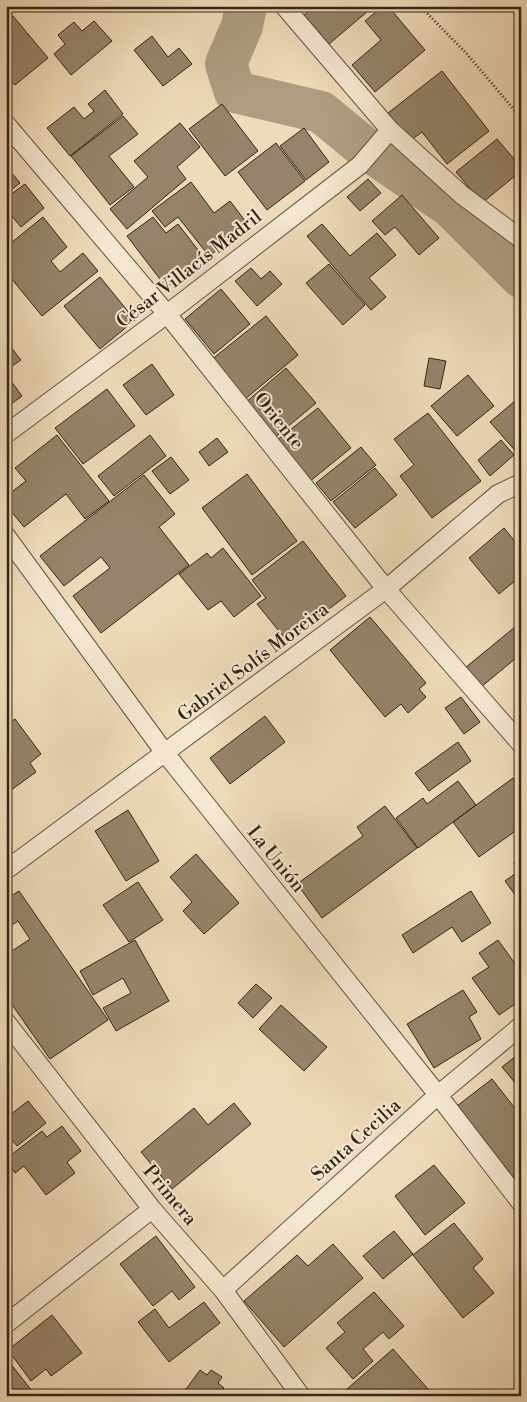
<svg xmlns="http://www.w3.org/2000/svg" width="527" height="1402" viewBox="0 0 527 1402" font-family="'Libre Bodoni',serif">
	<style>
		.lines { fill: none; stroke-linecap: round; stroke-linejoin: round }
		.river { stroke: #af9d82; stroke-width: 42 }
		.building { fill: #95846b; stroke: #332617 }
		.street-casing { stroke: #625340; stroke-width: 20 }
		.path { stroke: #332617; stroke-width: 3; stroke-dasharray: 1 2.5; stroke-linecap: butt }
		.street { stroke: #f5e8d2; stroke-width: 18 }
		.labels { text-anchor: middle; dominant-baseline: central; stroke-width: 4; stroke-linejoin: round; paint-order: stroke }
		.street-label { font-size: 19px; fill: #332617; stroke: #f5e8d2 }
	</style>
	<rect width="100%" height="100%" fill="#efdbb9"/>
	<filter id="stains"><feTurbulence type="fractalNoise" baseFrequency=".004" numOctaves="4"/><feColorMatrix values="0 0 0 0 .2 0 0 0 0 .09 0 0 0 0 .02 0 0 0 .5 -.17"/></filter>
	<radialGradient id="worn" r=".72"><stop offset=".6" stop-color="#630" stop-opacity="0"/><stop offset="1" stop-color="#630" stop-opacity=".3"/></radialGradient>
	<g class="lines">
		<path class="river" d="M246,6L242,26L226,64L235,92L321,112L361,145L451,207L521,277"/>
	</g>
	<path class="building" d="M315,6H374L329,44L304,15Z
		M383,6H388L425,50L375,92L352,65L381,40L365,21Z
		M13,16L48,58L15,85L6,75V55L10,51L6,46V22Z
		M94,21L112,41L71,75L54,54L65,44L58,35L74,22L82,31Z
		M152,36L168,57L179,48L192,64L163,86L134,50Z
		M442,71L489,131L447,164L422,132L410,141L388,113Z
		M105,90L123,114L70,156L47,128L74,107L84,119L94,111L88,104Z
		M222,104L258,151L225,176L189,129Z
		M123,116L138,134L109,156L134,187L110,205L71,156Z
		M180,123L200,147L177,167L186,179L127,229L110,209L148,177L134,161Z
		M304,128L329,162L306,180L280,146Z
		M497,139L521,167V171L482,203L456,172Z
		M276,143L305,181L267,210L238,172Z
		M6,166L20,183L6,194Z
		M368,179L381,193L360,211L347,197Z
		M191,182L214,213L230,201L249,226L209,256L178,217L165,227L152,211Z
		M25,184L44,208L21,227L6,209V198Z
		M402,195L439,238L419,255L395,227L385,235L372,221Z
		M43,217L67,247L51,261L60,272L83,253L98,271L42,316L6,272V247Z
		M153,217L166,233L178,224L205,259L166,287L127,236Z
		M322,224L350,256L377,233L396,255L369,278L386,297L371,310L307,236Z
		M329,264L365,305L343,325L306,283Z
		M251,268L261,279L270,271L282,284L257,306L235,281Z
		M100,277L135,320L100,349L64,306Z
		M221,289L250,324L214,354L185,319Z
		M266,316L298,355L244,400L211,360Z
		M6,341L21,360L6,370Z
		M429,358L446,361L440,389L424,386Z
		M152,364L174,395L146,415L123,385Z
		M286,368L316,403L274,438L245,403Z
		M468,375L494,406L457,436L431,406Z
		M8,377L22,396L6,408V379Z
		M107,389L135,426L83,464L55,428Z
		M521,396V454L519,455L490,422Z
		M318,408L351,448L309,482L276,441Z
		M428,413L481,481L432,518L400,476L414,465L394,439Z
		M57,435L109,501L85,519L66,494L24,527L6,505V496L26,481L15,468Z
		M150,435L166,456L114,496L98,476Z
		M217,438L228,452L209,466L199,452Z
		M501,440L514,455L490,476L478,460Z
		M361,447L376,465L331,501L316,483Z
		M171,457L189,480L170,494L152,471Z
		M375,468L397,495L355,528L333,502Z
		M247,474L297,541L252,575L202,508Z
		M144,475L175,514L159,527L189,565L101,633L73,596L110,568L101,557L64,586L40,556Z
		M504,528L521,549V576L499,594L469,558Z
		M303,541L346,596L287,641L257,604L266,598L252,580Z
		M223,548L261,596L234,617L221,601L208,610L179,574L207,553L211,558Z
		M370,617L426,683L419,689L426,697L408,713L401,704L385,717L330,650Z
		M521,622V654L481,687L465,668Z
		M461,697L480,722L464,734L445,708Z
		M265,716L285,742L230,784L210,758Z
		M15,719L41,754L30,763L36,772L7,793L6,725Z
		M458,742L471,761L429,791L415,773Z
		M513,778L521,788V827L479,857L453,822Z
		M458,781L476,805L418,848L396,818L423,798L427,804Z
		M385,806L417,848L322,918L297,884L363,836L357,827Z
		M128,810L159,861L126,881L95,831Z
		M196,854L239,903L204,934L183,911L192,902L170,877Z
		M521,858V903L505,881L519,871L514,863Z
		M138,882L163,920L129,942L103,905Z
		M19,891L108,1020L50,1059L6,996V955L30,939L18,921L8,928L6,926V899Z
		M471,891L491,923L462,942L452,927L413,953L402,935Z
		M135,940L169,1001L116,1031L103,1008L131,993L123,978L93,995L80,971Z
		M498,940L521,972V1000L499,1015L472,978L489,967L479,953Z
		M256,984L272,998L253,1018L238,1003Z
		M463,990L477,1012L469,1017L481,1039L434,1068L407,1024Z
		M281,1005L327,1047L304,1071L259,1029Z
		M521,1052V1090L502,1067Z
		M492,1079L521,1116V1173L514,1178L457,1106Z
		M28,1101L46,1123L17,1146L6,1132V1118Z
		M234,1103L251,1124L172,1189L141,1152L194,1108L208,1125Z
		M62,1126L81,1151L67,1162L75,1173L46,1195L24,1166L15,1173L6,1159L42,1131L47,1137Z
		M434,1165L465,1203L425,1235L395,1196Z
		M454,1223L483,1259L473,1268L494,1293L463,1318L413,1255Z
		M394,1231L413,1254L383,1279L363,1256Z
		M156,1236L195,1287L179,1300L172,1291L153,1306L120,1264Z
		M333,1244L363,1278L284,1347L244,1301L297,1255L308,1266Z
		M374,1292L404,1326L389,1339L383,1332L363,1349L373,1361L353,1379L326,1348L345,1332L337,1323Z
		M204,1302L220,1323L169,1362L138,1322L155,1309L169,1328Z
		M52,1315L82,1353L51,1376L46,1369L31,1381L8,1350Z
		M393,1349L434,1396H339Z
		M6,1358L36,1396H6Z
		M200,1370L207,1375L211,1370L222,1377L218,1383L224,1388L219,1396H181Z"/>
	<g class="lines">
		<g class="street-casing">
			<path id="street" d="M284,6L390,130L462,195L521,239
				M6,124L167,314L386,589L521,744
				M6,434L167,314L360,165L390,130
				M6,536L165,753L438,1095L521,1203
				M6,870L386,589L498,494L521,483
				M6,1022L152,1209L223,1290L301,1396
				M223,1290L438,1095L521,1026
				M6,1324L152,1209"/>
		</g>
		<path class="path" d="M420,6L467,54L521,118"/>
		<use href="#street" class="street"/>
	</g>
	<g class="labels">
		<g class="street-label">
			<text transform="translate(189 269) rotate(-38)">César Villacís Madril</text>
			<text transform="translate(279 421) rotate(51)">Oriente</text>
			<text transform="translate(253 662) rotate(-37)">Gabriel Solís Moreira</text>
			<text transform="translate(276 859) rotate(51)">La Unión</text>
			<text transform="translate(356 1140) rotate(-42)">Santa Cecilia</text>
			<text transform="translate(170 1195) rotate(50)">Primera</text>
		</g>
	</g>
	<rect width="527" height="1402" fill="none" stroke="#efdbb9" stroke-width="25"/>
	<rect x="8" y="8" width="512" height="1387" fill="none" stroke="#332617" stroke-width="2.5"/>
	<rect x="12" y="12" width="502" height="1377" fill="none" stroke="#332617"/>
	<rect width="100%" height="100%" filter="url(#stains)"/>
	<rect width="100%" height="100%" fill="url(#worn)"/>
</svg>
